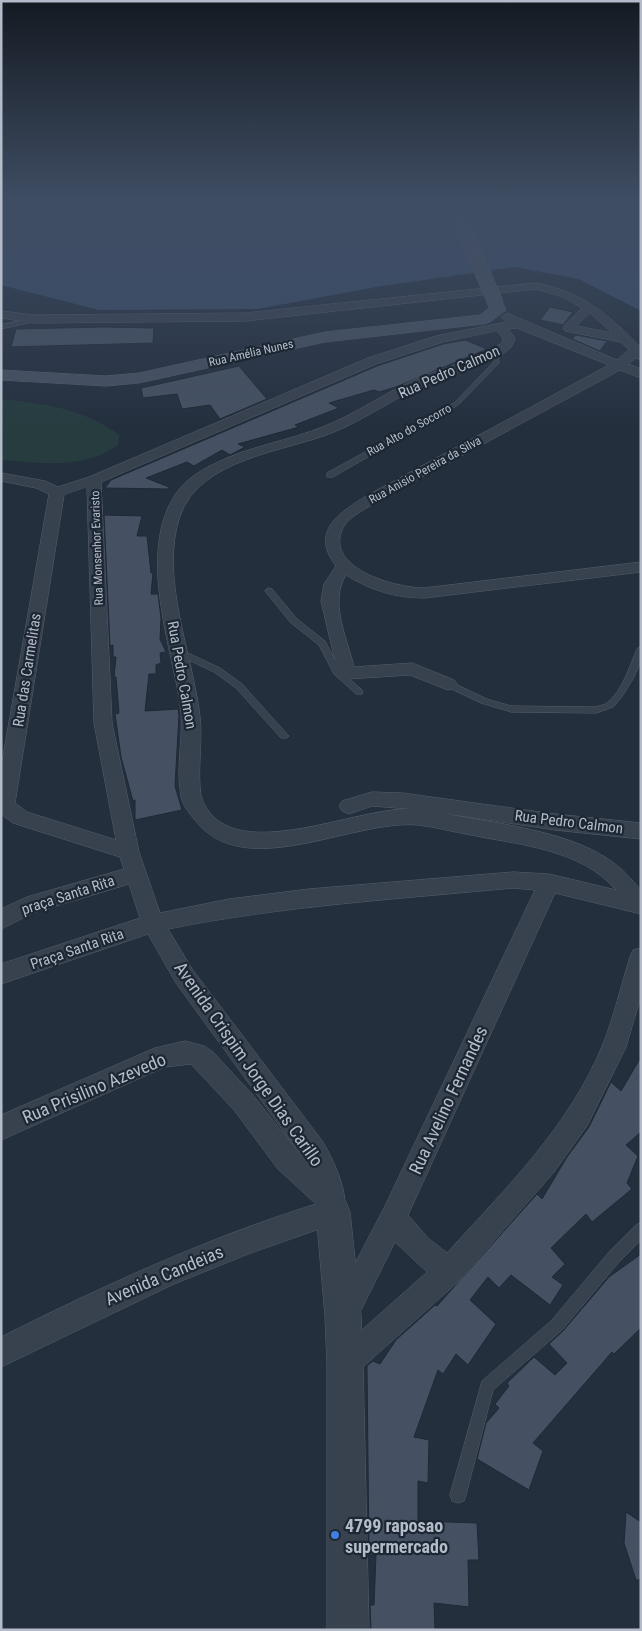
<svg xmlns="http://www.w3.org/2000/svg" width="642" height="1631" viewBox="0 0 642 1631" font-family="'Roboto Condensed',sans-serif">
	<style>
		.green { fill: #263c3f }
		.water { fill: #394c67 }
		.building { fill: #455162; stroke: #1f2835 }
		.lines { fill: none; stroke-linecap: round; stroke-linejoin: round }
		.service-casing { stroke: #565f6c; stroke-width: 1 }
		.minor-casing { stroke: #565f6c; stroke-width: 1 }
		.tertiary-casing { stroke: #565f6c; stroke-width: 1 }
		.secondary-casing { stroke: #565f6c; stroke-width: 1 }
		.service { fill: #38414e; fill-rule: evenodd }
		.minor { fill: #38414e; fill-rule: evenodd }
		.tertiary { fill: #38414e; fill-rule: evenodd }
		.secondary { fill: #465061; fill-rule: evenodd }
		.secondary-bridge-casing { stroke: #565f6c; stroke-width: 16; stroke-linecap: butt }
		.secondary-bridge { stroke: #465061; stroke-width: 15 }
		.shop-dot { fill: #3f7fe0; stroke: #1d2633; stroke-width: 2 }
		.labels { text-anchor: middle; dominant-baseline: central; stroke-width: 4.5; stroke-linejoin: round; paint-order: stroke }
		.far-street-label { font-size: 12px; fill: #b4bcc9; stroke: #1d2633 }
		.street-label { font-size: 15px; fill: #b4bcc9; stroke: #1d2633 }
		.near-street-label { font-size: 18px; fill: #b4bcc9; stroke: #1d2633 }
		.near-poi-label { font-size: 18px; font-weight: bold; fill: #b4bcc9; stroke: #1d2633; text-anchor: start }
	</style>
	<rect width="100%" height="100%" fill="#242f3e"/>
	<path class="green" d="M1,399C41,403 86,409 119,435L118,445C83,470 42,463 1,460Z"/>
	<path class="water" d="M1,199H641V311L579,279L514,267L376,287L258,309L99,310L1,285Z"/>
	<path class="building" d="M550,307L573,312L563,325L540,320Z
		M104,327L154,328L153,343L11,347L16,329Z
		M576,335L607,341L600,351L572,339Z
		M465,340L487,349L396,387L379,392L374,390L329,403L339,408L295,425L299,427L238,444L245,447L230,455L222,450L194,466L187,462L146,478L169,487V489L105,488L111,480L377,366L443,344Z
		M239,366L267,399L220,419L210,405L182,409L177,394L143,398L141,388Z
		M104,515L142,516L137,536H147L151,573H153L151,594H158L161,618L160,639L166,652L160,653L161,663L156,665V674H149L145,711L178,709L179,715L175,786L182,810L135,820V800L133,801L121,757L115,714L119,713L116,677H114L116,657H113V645L110,646Z
		M641,1057V1132L626,1145L638,1156L627,1183L632,1189L592,1222L586,1214L551,1248L565,1264L552,1277L563,1285L550,1305L511,1275L499,1288L488,1277L470,1300L496,1324L468,1365L456,1354L443,1374L438,1370L414,1437L429,1440L428,1483L418,1481V1521L477,1523L479,1560H468L469,1607L434,1603L435,1630H371L370,1605H374L376,1555H369L367,1366L373,1361L380,1364L396,1340L435,1305L437,1306L537,1194L542,1199L567,1157L589,1127L611,1082L621,1091Z
		M641,1254V1328L614,1354L612,1352L533,1443L543,1451L529,1490L477,1459L486,1423L499,1408L495,1404L509,1386L507,1383L534,1357L555,1375L567,1363L549,1344L563,1331L609,1277Z
		M626,1512L641,1522V1580H636L624,1543Z"/>
	<g class="lines">
		<g class="service-casing">
			<path id="service" d="M39,317L42,319L41,320L1,329V325Z
				M493,353L498,354L499,363L458,405L333,477H327V473L454,403L493,363Z
				M269,588L272,589L297,619L325,641L340,670L362,690L363,692L362,694H356L334,674L319,645L291,623L265,591Z
				M641,646V661L633,679L621,698L613,707L596,713L511,712L481,703L445,686L444,684L448,681L451,682L487,699L511,706L595,707C599,706 604,705 607,703C622,692 630,665 637,649Z
				M177,648L220,668L242,684L287,734L289,736L287,738H281L236,688L214,672L174,653L173,651L174,649Z
				M641,1223V1240L619,1262L562,1330L493,1390L466,1495L464,1501L458,1503L452,1501L450,1495L482,1381L552,1320L609,1252L636,1225Z"/>
		</g>
		<g class="minor-casing">
			<path id="minor" d="M536,283C581,291 611,316 641,348V360L636,358L628,364L641,369V378L620,370L378,501C368,508 351,515 344,526C321,568 396,588 424,588L641,562V572L424,598C395,598 370,590 346,575C329,601 347,638 354,667L412,663L454,680L457,684L454,688L448,690L410,675L347,679L341,677L338,673L321,601L324,584L336,566C309,531 340,512 368,495L609,365L517,328L508,329L515,338C513,350 501,355 491,360C470,370 446,375 424,385C393,399 365,419 334,432C285,452 200,458 180,516C159,577 193,655 200,717C203,743 197,769 201,796C225,871 357,806 411,809L372,806L349,814L342,811L339,806L342,801L372,792L402,793L555,814L641,823V839L555,830L442,813C499,825 591,831 631,879C634,882 639,887 641,891C642,897 641,907 641,914L555,893L408,1215L428,1238L447,1253C505,1189 570,1126 603,1044C614,1016 621,986 630,957L633,950L641,948V996L626,1047L587,1126L554,1172L459,1281L355,1374L345,1379L335,1374L330,1364L335,1354L427,1272L395,1242L356,1320L346,1324L336,1320L332,1310L336,1300L384,1208L535,890L513,888C398,899 282,906 168,929L192,969L323,1142C335,1163 352,1199 342,1221L248,1254L174,1284L1,1367V1337C103,1286 207,1238 316,1204L278,1169L234,1110L191,1064L165,1067L1,1140V1115L155,1048L185,1041L204,1046L213,1052L252,1094L303,1158L176,983L148,934L1,984V964L140,918L129,884L33,913L1,929V909L27,897L124,869L120,857L13,823L1,814V768L49,494L36,488L1,481V473L45,481L58,487L89,477L368,358L436,336L507,322L501,317L507,313L617,360L629,350L621,342L565,331L563,328L565,325L582,308L563,297L536,289L245,321L35,323L1,318V311L35,315L245,313ZM590,313L612,333L577,326ZM497,331L503,338L502,343C477,361 445,366 416,379C385,393 357,413 325,426C289,441 249,446 214,464C197,472 181,483 172,500C140,557 170,643 180,703C185,734 175,766 181,796C183,806 189,813 195,820C244,884 352,819 418,825C436,827 453,832 471,835C520,845 581,849 616,890L549,874L513,872L309,889L229,899L160,913L139,852L112,723L101,482L376,364L443,342ZM87,487L94,723L116,840L27,812L15,803L64,495Z"/>
		</g>
		<g class="tertiary-casing">
			<path id="tertiary" d="M333,1195L345,1200L350,1212L361,1316L363,1364L369,1630H327V1364L325,1316L316,1212L321,1200Z"/>
		</g>
		<g class="secondary-casing">
			<path id="secondary" d="M496,299L502,301L506,310L490,322L484,324L325,342L139,383L106,386L1,380V370L106,376L139,373L325,332L480,315L489,308L488,304L490,301Z"/>
		</g>
		<use href="#service" class="service"/>
		<use href="#minor" class="minor"/>
		<use href="#tertiary" class="tertiary"/>
		<use href="#secondary" class="secondary"/>
		<g class="secondary-bridge-casing">
			<path id="secondary-bridge" d="M451,199L496,304"/>
		</g>
		<use href="#secondary-bridge" class="secondary-bridge"/>
	</g>
	<linearGradient id="sky" x2="0" y2="1"><stop stop-color="#141a22"/><stop offset="0.47" stop-color="#3f4d63"/><stop offset="1" stop-color="#3f4d63" stop-opacity="0"/></linearGradient>
	<rect width="642" height="427" fill="url(#sky)"/>
	<circle class="shop-dot" cx="335" cy="1535" r="5"/>
	<g class="labels">
		<g class="far-street-label">
			<text transform="translate(251 353) rotate(-13)">Rua Amélia Nunes</text>
			<text transform="translate(409 430) rotate(-29)">Rua Alto do Socorro</text>
			<text transform="translate(425 470) rotate(-29)">Rua Anisio Pereira da Silva</text>
			<text transform="translate(97 548) rotate(-92)">Rua Monsenhor Evaristo</text>
		</g>
		<g class="street-label">
			<text transform="translate(449 372) rotate(-24)">Rua Pedro Calmon</text>
			<text transform="translate(27 670) rotate(-81)">Rua das Carmelitas</text>
			<text transform="translate(182 675) rotate(80)">Rua Pedro Calmon</text>
			<text transform="translate(569 822) rotate(7)">Rua Pedro Calmon</text>
			<text transform="translate(68 895) rotate(-18)">praça Santa Rita</text>
			<text transform="translate(77 949) rotate(-19)">Praça Santa Rita</text>
		</g>
		<g class="near-street-label">
			<text transform="translate(249 1064) rotate(55)">Avenida Crispim Jorge Dias Carillo</text>
			<text transform="translate(94 1088) rotate(-23)">Rua Prisilino Azevedo</text>
			<text transform="translate(448 1100) rotate(-65)">Rua Avelino Fernandes</text>
			<text transform="translate(164 1275) rotate(-23)">Avenida Candeias</text>
		</g>
		<g class="near-poi-label">
			<text x="345" y="1525">4799 raposao<tspan x="345" dy="21">supermercado</tspan></text>
		</g>
	</g>
	<rect width="642" height="1631" fill="none" stroke="#b4bcc9" stroke-width="5"/>
</svg>
